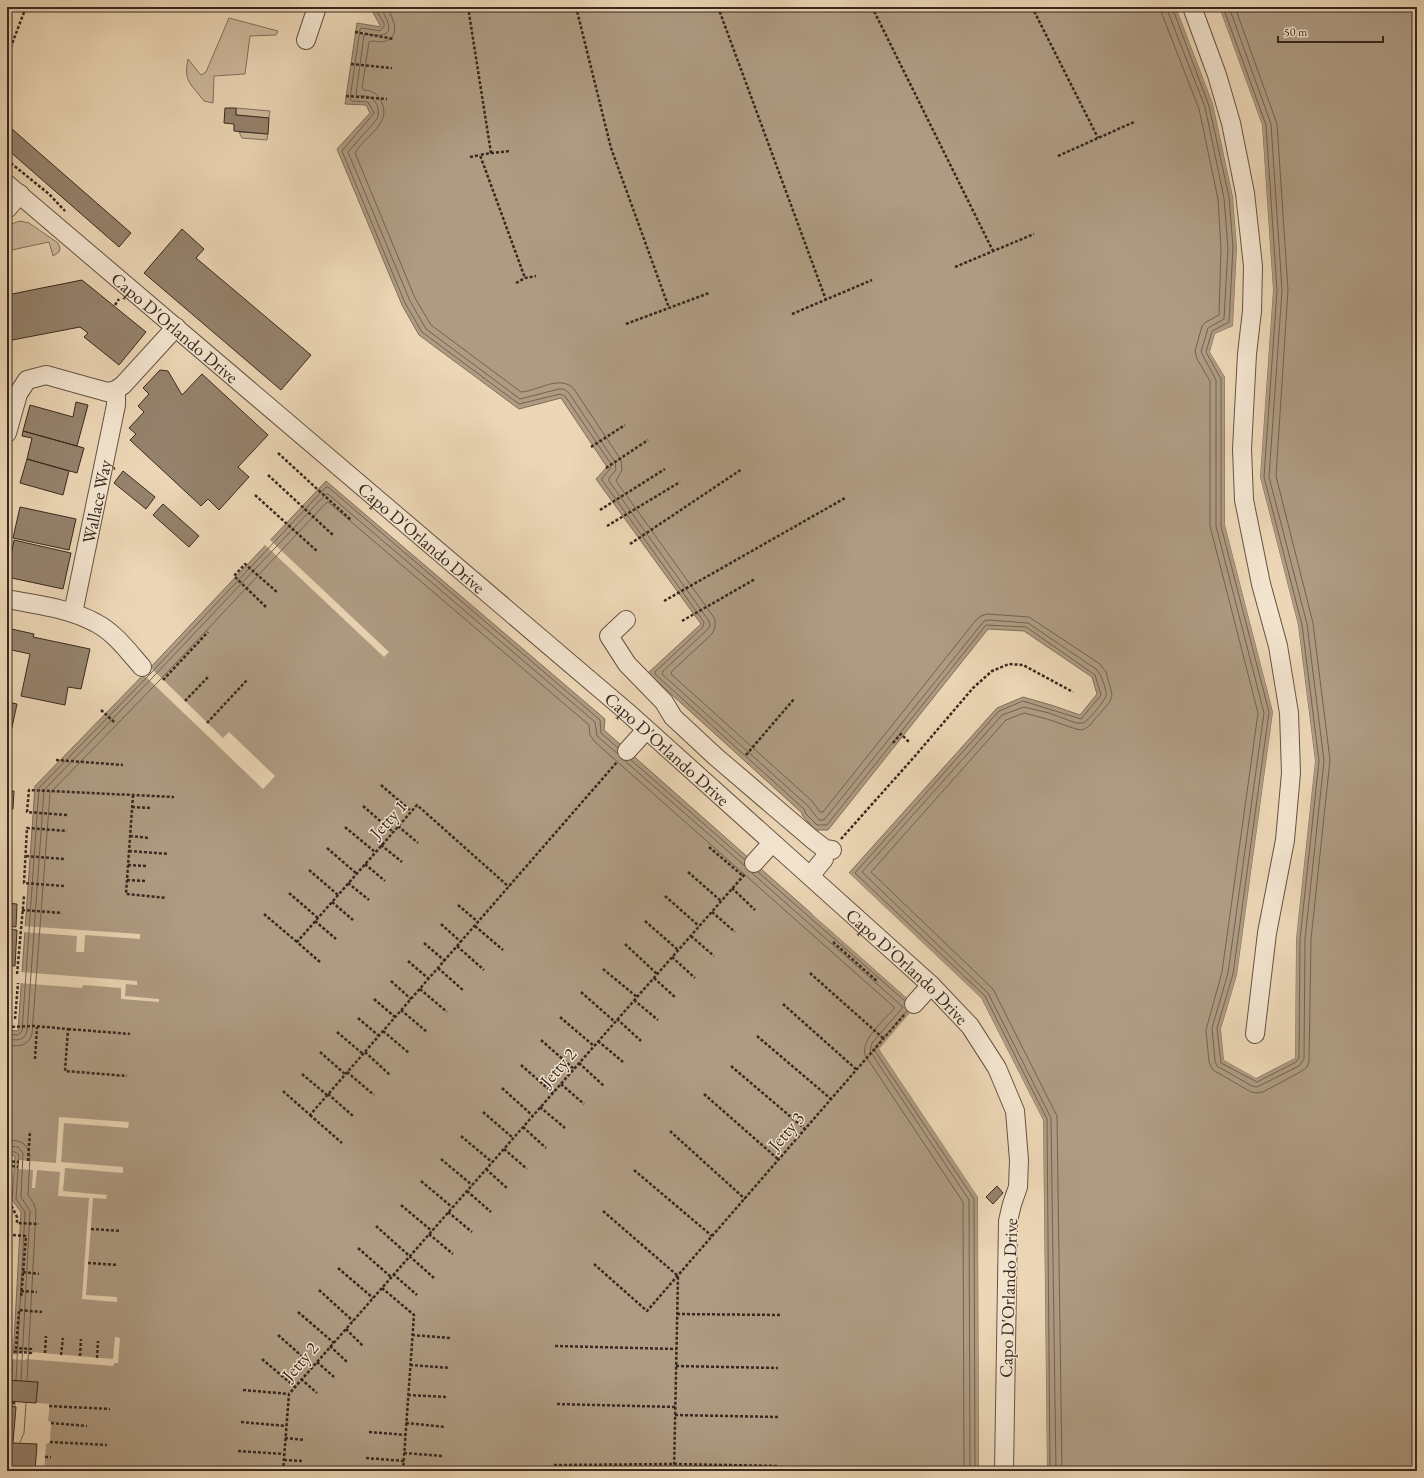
<svg xmlns="http://www.w3.org/2000/svg" width="1424" height="1478" viewBox="0 0 1424 1478" font-family="'EB Garamond',serif">
	<style>
		.green { fill: #cdb99c; stroke: #82715e }
		.water { fill: #ae9b82; stroke: #7e6d5a }
		.pier { fill: #ecd6b5 }
		.lines { fill: none; stroke-linecap: round; stroke-linejoin: round }
		.shore { stroke: #726250; stroke-width: 1 }
		.building { fill: #95836d; stroke: #37291f }
		.minor-casing { stroke: #645444; stroke-width: 20 }
		.path { stroke: #37291f; stroke-width: 2.5; stroke-dasharray: 3 2; stroke-linecap: butt }
		.minor { stroke: #f3e4cf; stroke-width: 18 }
		.labels { text-anchor: middle; dominant-baseline: central; stroke-width: 3; stroke-linejoin: round; paint-order: stroke }
		.street-label { font-size: 18px; fill: #37291f; stroke: #f3e4cf }
	</style>
	<rect width="100%" height="100%" fill="#ecd6b5"/>
	<filter id="stains"><feTurbulence type="fractalNoise" baseFrequency=".005" numOctaves="4"/><feColorMatrix values="0 0 0 0 .2 0 0 0 0 .09 0 0 0 0 .02 0 0 0 .5 -.17"/></filter>
	<radialGradient id="worn" r=".72"><stop offset=".6" stop-color="#630" stop-opacity="0"/><stop offset="1" stop-color="#630" stop-opacity=".3"/></radialGradient>
	<path class="green" d="M229,18L278,31L276,35L250,36L245,74L214,76L213,103L204,101C191,84 183,81 188,59L201,75L206,72Z
		M236,108L270,111L269,118L236,115Z
		M239,132L268,134L267,140L242,138Z
		M20,221L29,223L58,243L60,248L59,252L53,256L49,242L7,251V227L11,224Z"/>
	<path class="water" d="M370,7H1176L1213,104L1233,197L1237,247L1233,326L1215,334L1210,352L1225,377V525L1273,712L1237,975L1221,1029L1224,1060L1257,1078L1295,1058L1296,939L1315,761L1298,625L1260,477L1273,290L1262,125L1219,7H1417V1471H1047L1043,1120L981,998L849,873L997,708L1023,697L1051,705L1080,715L1097,694L1092,677L1024,631L988,629L828,830H815L802,815V813L648,673L701,624L596,479L607,467L561,398L519,409L419,335L402,305L337,149L370,113L366,105L345,104L357,23L381,27Z
		M326,481L605,719L604,730L917,1007L879,1049L978,1197L979,1471H7L21,1212L12,1200L15,1156L7,1155V1030L18,1031L35,786L148,670Z"/>
	<path class="pier" d="M1176,7H1178L1215,104L1235,196L1239,247L1235,326L1216,335L1212,352L1227,377V524L1275,712L1239,976L1223,1029L1226,1059L1257,1076L1293,1057L1294,938L1313,761L1296,626L1258,478L1271,290L1260,126L1217,7H1219L1262,125L1273,290L1260,477L1298,625L1315,761L1296,939L1295,1058L1256,1078L1224,1060L1221,1029L1237,975L1273,712L1225,525V377L1210,352L1215,334L1233,326L1237,247L1233,197L1213,104Z
		M269,539L389,652L384,657L264,544Z
		M149,666L223,738L229,732L275,776L263,789L142,673Z
		M849,873L981,998L1043,1120L1047,1471H1045L1041,1121L980,999L848,875Z
		M814,913L915,1003L918,1008L881,1050L980,1197L981,1471H979L978,1197L879,1049L916,1006L812,914Z
		M23,926L140,934V939L85,935L84,952H76L77,936L23,932Z
		M20,972L137,981V985L126,984L125,996L159,999V1002L121,999V988L83,985L82,988L19,983Z
		M59,1117L129,1122L128,1128L64,1123L61,1162L123,1167V1173L65,1168L63,1191L107,1195L106,1199L93,1198L86,1295L117,1297V1302L82,1299L89,1198L58,1196L60,1172L37,1170L35,1188H32L33,1170L18,1169L19,1160L56,1163Z
		M115,1337L120,1338L118,1363H114L113,1366L26,1359L25,1360L11,1359V1354L18,1355L19,1352H31L113,1359Z
		M16,1401L50,1404L48,1421L51,1422L50,1442L46,1444L44,1471H35L37,1444L13,1443Z"/>
	<g class="lines">
		<path class="shore" d="M374,7L384,23V27L380,31L362,28L360,29L350,99L352,101L368,102L374,113L342,151L405,303L422,332L519,404L560,394L565,396L611,464L610,469L602,478V480L704,622L703,627L655,672V674L804,809L806,814L817,825H827L986,625L1026,627L1095,675L1101,695L1081,719L1023,701L999,711L855,873L985,996L1047,1119L1050,1471
			M380,7C392,27 396,39 366,34L364,35L356,94L357,96C361,96 367,95 371,98C378,102 380,112 377,119L348,152L410,301L426,329L520,399L559,389H564L569,393L615,462L616,470L609,478V481L709,621L710,626L707,630L663,671L662,674L808,806L819,820H824L984,621L989,620L1028,623L1096,669C1101,674 1107,689 1106,696C1104,702 1089,719 1084,723H1076L1049,713L1024,707L1002,715L862,872L988,993L1051,1118L1056,1471
			M387,7C393,18 403,38 382,42C378,42 373,40 369,42L362,88L364,90C372,91 377,93 381,101C393,124 365,135 355,153L415,298L431,325L521,392C538,391 560,374 574,389L621,460L622,470L616,481L715,619V627L712,634L672,671L671,674L812,801L820,812H823L976,620L981,616L987,614L1029,617L1100,664L1106,672L1111,690L1112,696L1109,703L1088,727L1082,730L1076,729L1047,719L1024,713L1006,720L871,872L993,989L1057,1116L1062,1471
			M1161,7L1162,14L1199,109L1218,199L1221,248L1219,315L1206,322L1202,326L1195,351L1197,359L1210,381V526L1258,713L1222,972L1206,1030L1209,1062L1213,1070L1251,1092L1257,1093L1263,1092L1302,1071L1307,1067L1309,1061L1311,939L1330,760L1313,623L1276,476L1288,290L1277,124L1235,7
			M1167,7L1168,12L1205,107L1224,198L1228,248L1224,319L1208,328L1201,352L1216,380V526L1264,713L1228,973L1212,1028L1215,1061L1217,1066L1252,1086L1257,1087L1299,1066L1304,1059L1305,939L1324,761L1307,624L1269,477L1282,290L1271,124L1229,7
			M1172,7L1209,106L1229,197L1233,247L1229,322L1212,331L1206,352L1221,379V526L1269,712L1233,974L1217,1028L1221,1063L1257,1082L1296,1062L1299,1058L1300,939L1319,761L1302,625L1264,477L1277,290L1266,125L1223,7
			M631,760L745,860
			M625,761L745,866
			M758,872L905,1001
			M752,873L903,1007L872,1043L870,1051L969,1200L970,1471
			M907,1011L876,1046L875,1051L974,1199L975,1471
			M7,1034L18,1035L22,1031L39,788L151,673L326,487H328L600,720L601,733L618,748
			M7,1039C16,1040 24,1042 27,1031L44,790L154,676L326,494H328L595,722L597,736L618,754
			M7,1045C19,1047 28,1046 32,1034L50,793L159,681L326,503L328,502L589,725L590,735L595,742L894,1007V1009C884,1020 861,1039 865,1055L963,1202L964,1471
			M7,1140C19,1140 29,1143 30,1157L28,1195L34,1204L36,1211L27,1380
			M7,1146L18,1147L23,1153L21,1197L30,1211L21,1380
			M7,1151L15,1152L19,1155L16,1199L25,1212L16,1380
			M20,1442L24,1433L26,1403"/>
	</g>
	<path class="building" d="M225,108H236V115L269,118L268,134L234,131V124L224,123Z
		M12,129L131,233L119,247L7,149V135Z
		M182,229L204,249L196,258L311,355L281,390L144,273Z
		M82,280L146,332L119,365L84,337L88,333L80,327L7,341V295Z
		M160,370L168,371L182,395L202,374L268,435L238,467L249,477L219,510L208,499L201,506L130,440L136,434L129,428L144,412L138,406L149,394L143,388Z
		M76,402L88,405L77,446L23,431L30,405L73,417Z
		M23,431L84,448L77,473L27,459L32,438L22,436Z
		M27,459L69,471L63,495L20,483Z
		M123,471L155,497L146,509L114,483Z
		M163,504L199,536L189,547L153,515Z
		M20,507L76,519L69,550L13,538Z
		M14,540L71,553L63,589L7,577Z
		M7,628L34,634L33,637L90,649L81,689L68,687L65,705L21,696L30,654L7,649Z
		M7,702L17,704L9,741H7Z
		M7,791H14L13,809L7,808Z
		M7,903L17,904L16,927L7,926Z
		M7,929L17,930L15,966L7,965Z
		M997,1186L1003,1193L993,1204L986,1197Z
		M7,1380L38,1382L36,1403L7,1401Z
		M7,1406L16,1407L13,1443L37,1444L35,1471H7Z"/>
	<g class="lines">
		<g class="minor-casing">
			<g id="minor">
				<path d="M1192,7L1217,75L1231,123L1245,193L1253,266L1252,311L1247,354L1242,449L1244,500L1261,584L1278,646L1289,713L1291,773L1285,840L1267,933L1255,1034"/>
				<path d="M306,40L317,7"/>
				<path id="s1" d="M7,184L626,711L931,985L970,1026L997,1068L1015,1111L1019,1160L1018,1187L1012,1204L1008,1221L1004,1471"/>
				<path d="M7,209L20,194"/>
				<path d="M7,433L18,394L27,380L46,375L107,392L116,390L123,385L176,327"/>
				<path d="M7,599C36,605 69,608 96,623C115,633 128,651 142,667"/>
				<path id="s2" d="M73,613L116,405V390"/>
				<path d="M626,620L609,636L627,664L664,702L673,717L716,757L812,839L825,849L832,850"/>
				<path d="M627,751L646,730"/>
				<path d="M754,863L772,843"/>
				<path d="M810,876L824,859"/>
				<path d="M914,1004L931,985"/>
			</g>
		</g>
		<path class="path" d="M468,7L491,153L480,155L525,278
			M576,7L611,148L669,308
			M718,7L826,300
			M872,7L993,251
			M1032,7L1098,138
			M355,32L394,39
			M7,57L26,7
			M351,64L392,68
			M346,96L387,99
			M491,153L510,151
			M1058,156L1134,122
			M470,157L480,155
			M7,160L49,194L65,211
			M7,165L9,161
			M955,267L1034,234
			M516,283L525,278L536,276
			M115,305L119,299
			M792,314L872,280
			M626,324L709,293
			M591,447L625,425
			M278,453L351,520
			M606,468L648,440
			M268,475L334,536
			M255,495L318,552
			M600,510L665,469
			M607,526L680,482
			M630,544L742,469
			M664,601L845,498
			M266,607L234,576L245,564L278,593
			M682,621L755,579
			M163,680L208,632
			M185,701L209,676
			M101,710L114,722
			M207,723L247,680
			M893,743L901,734L909,742
			M746,755L794,699
			M56,760L123,765
			M381,785L411,811
			M133,795L126,894L166,898
			M363,806L393,832
			M132,807L150,808
			M67,815L27,812L29,790L174,797
			M398,826L418,843
			M345,827L375,852
			M130,836L149,838
			M841,839L915,756L973,688L992,671L1009,664L1023,665L1073,692
			M381,845L402,862
			M709,847L743,876
			M327,848L357,874
			M129,851L169,854
			M26,856L64,859
			M365,864L385,881
			M128,865L146,866
			M309,870L338,895
			M688,872L721,901
			M127,880L145,881
			M348,883L369,900
			M64,886L24,883L27,828L67,831
			M732,888L755,910
			M289,893L318,918
			M665,896L699,926
			M332,902L353,920
			M458,905L478,922
			M22,910L62,913
			M712,912L735,932
			M264,914L297,942
			M315,921L336,939
			M645,921L678,950
			M441,924L461,942
			M475,926L503,950
			M691,936L714,956
			M833,942L878,982
			M424,943L445,961
			M625,944L657,974
			M457,946L484,970
			M672,957L695,978
			M408,961L429,979
			M320,962L297,942L417,805L509,887
			M438,968L464,991
			M603,969L637,997
			M810,973L884,1039
			M17,974L24,896
			M654,978L676,998
			M391,981L411,999
			M420,989L447,1012
			M581,992L615,1022
			M374,999L395,1017
			M634,1000L658,1020
			M783,1004L857,1070
			M401,1010L427,1032
			M560,1017L594,1046
			M358,1018L379,1036
			M15,1019L18,983
			M617,1019L641,1041
			M7,1027L35,1026L68,1029L65,1071L127,1076
			M68,1029L130,1034
			M383,1031L409,1053
			M337,1032L363,1054
			M757,1036L831,1099
			M7,1040L8,1027
			M541,1040L574,1069
			M598,1041L623,1062
			M320,1052L345,1074
			M365,1052L390,1075
			M35,1059L37,1027
			M579,1063L604,1086
			M521,1065L553,1093
			M731,1066L805,1129
			M347,1072L374,1095
			M302,1074L327,1095
			M561,1084L584,1104
			M502,1088L533,1116
			M283,1091L310,1115L617,762
			M328,1094L353,1116
			M704,1094L779,1160
			M540,1107L565,1128
			M483,1112L513,1138
			M310,1115L342,1143
			M523,1127L546,1148
			M670,1131L745,1199
			M461,1136L492,1162
			M504,1149L527,1169
			M441,1159L472,1185
			M7,1161L19,1162
			M28,1161L30,1131
			M7,1165L18,1167
			M486,1169L508,1189
			M634,1170L712,1236
			M421,1181L452,1207
			M467,1191L491,1212
			M7,1197L17,1217V1223L39,1224
			M401,1205L432,1231
			M603,1211L678,1276L674,1471
			M448,1212L472,1232
			M376,1226L434,1278
			M91,1229L121,1231
			M429,1234L453,1254
			M13,1235L26,1236L21,1298
			M358,1248L391,1277
			M88,1263L118,1265
			M594,1264L647,1311L904,1015
			M338,1268L373,1298
			M23,1272L39,1274
			M393,1274L417,1295
			M382,1288L414,1315L403,1471
			M319,1290L353,1321
			M21,1291L37,1292
			M298,1312L334,1343
			M677,1314L780,1315
			M346,1329L363,1346
			M278,1335L313,1366
			M412,1335L450,1338
			M10,1336L9,1351L31,1353V1349L16,1348L19,1310L42,1312
			M330,1346L347,1362
			M555,1346L676,1349
			M45,1353L46,1336
			M61,1355L63,1338
			M80,1356L81,1339
			M97,1358L98,1341
			M262,1359L295,1387
			M317,1362L334,1377
			M410,1365L450,1368
			M676,1366L778,1368
			M301,1379L317,1393
			M243,1390L289,1394
			M408,1395L448,1397
			M7,1402L16,1403
			M557,1404L675,1407
			M49,1406L110,1409
			M675,1415L779,1417
			M241,1422L286,1426
			M51,1423L87,1426
			M406,1423L445,1427
			M369,1432L406,1435
			M285,1438L305,1440
			M50,1442L107,1445
			M238,1451L284,1454
			M404,1453L443,1456
			M45,1457H51
			M366,1458L404,1461
			M284,1460L303,1461
			M554,1465L674,1464L779,1466
			M283,1471L289,1394L745,874"/>
		<use href="#minor" class="minor"/>
	</g>
	<g class="labels">
		<g class="street-label">
			<text stroke="none"><textPath href="#s1" startOffset="221">Capo D'Orlando Drive</textPath></text>
			<text stroke="none"><textPath href="#s2" startOffset="114">Wallace Way</textPath></text>
			<text stroke="none"><textPath href="#s1" startOffset="545">Capo D'Orlando Drive</textPath></text>
			<text stroke="none"><textPath href="#s1" startOffset="869">Capo D'Orlando Drive</textPath></text>
			<text transform="translate(388 819) rotate(-47)">Jetty 1</text>
			<text stroke="none"><textPath href="#s1" startOffset="1193">Capo D'Orlando Drive</textPath></text>
			<text transform="translate(558 1067) rotate(-49)">Jetty 2</text>
			<text transform="translate(786 1131) rotate(-49)">Jetty 3</text>
			<text transform="translate(1008 1298) rotate(-88)">Capo D'Orlando Drive</text>
			<text transform="translate(300 1361) rotate(-49)">Jetty 2</text>
		</g>
	</g>
	<rect width="1424" height="1478" fill="none" stroke="#ecd6b5" stroke-width="24"/>
	<rect x="8" y="8" width="1408" height="1462" fill="none" stroke="#37291f" stroke-width="2"/>
	<rect x="12" y="12" width="1400" height="1454" fill="none" stroke="#37291f"/>
	<path d="M1278 36v6h105v-6" fill="none" stroke="#37291f" stroke-width="2"/>
	<text x="1284" y="36" font-size="12" fill="#37291f" stroke="#f3e4cf" stroke-width="3" paint-order="stroke">50 m</text>
	<rect width="100%" height="100%" filter="url(#stains)"/>
	<rect width="100%" height="100%" fill="url(#worn)"/>
</svg>
